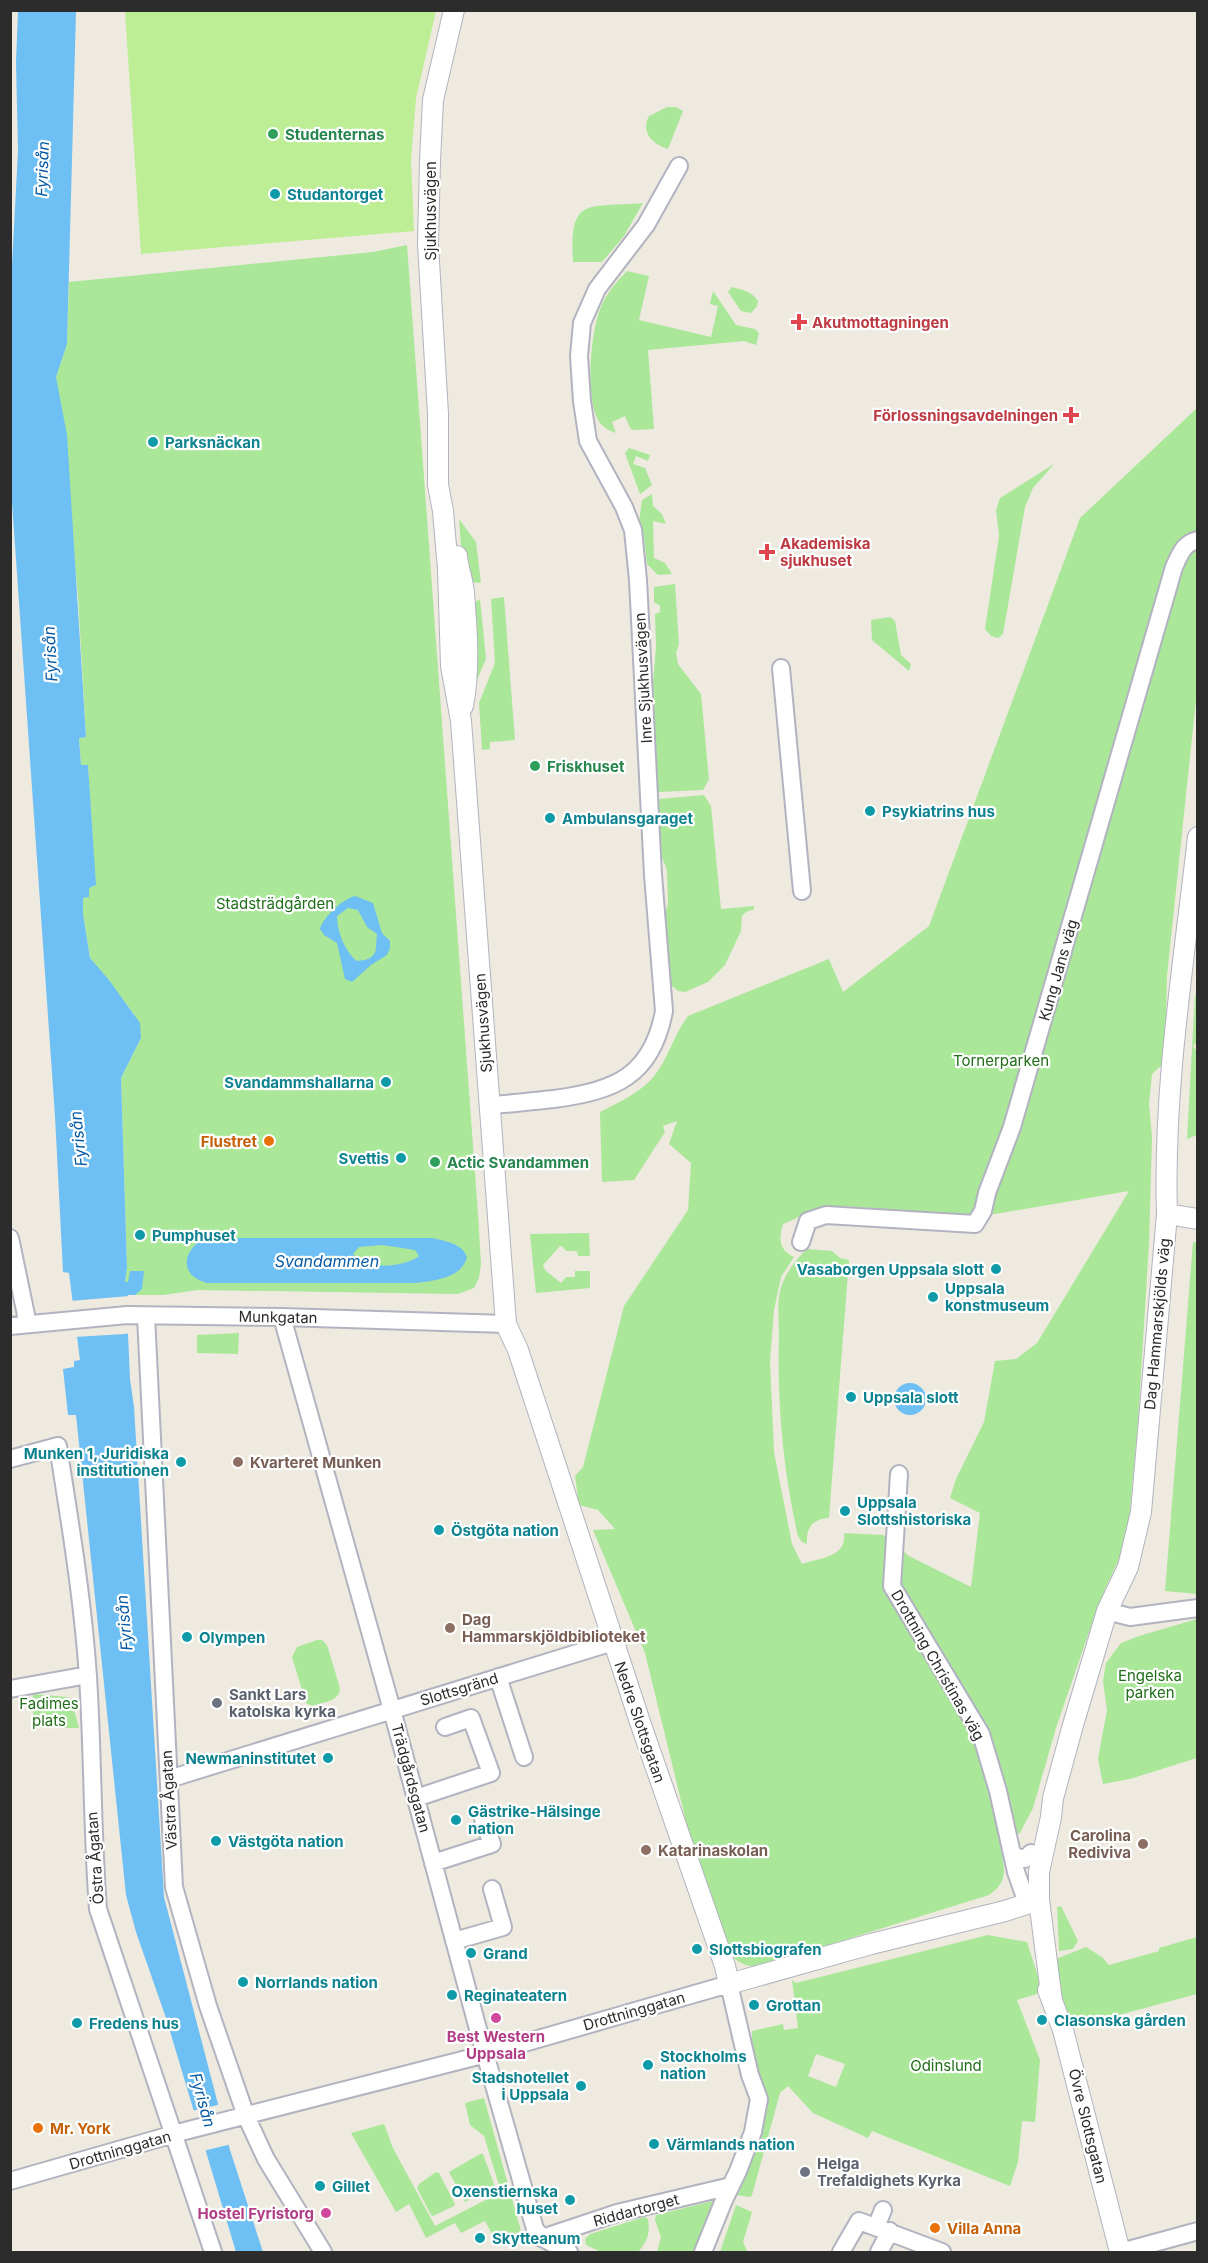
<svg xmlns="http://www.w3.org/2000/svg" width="1208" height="2263" viewBox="0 0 1208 2263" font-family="Inter,sans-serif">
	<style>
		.green { fill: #aae799; fill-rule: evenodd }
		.pitch { fill: #bdee95 }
		.water { fill: #6ebff3; fill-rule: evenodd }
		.pier { fill: #eeeadf }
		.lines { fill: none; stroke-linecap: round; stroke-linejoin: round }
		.minor-casing { stroke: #b2b3c0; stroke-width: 20 }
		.tertiary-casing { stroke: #b2b3c0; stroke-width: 22 }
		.minor { stroke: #fff; stroke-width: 16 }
		.tertiary { stroke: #fff; stroke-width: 20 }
		.leisure-dot { fill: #2e9e5b; stroke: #fff; stroke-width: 2 }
		.culture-dot { fill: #0f9aa8; stroke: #fff; stroke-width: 2 }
		.health-dot { fill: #e0444e; stroke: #fff; stroke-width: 2 }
		.food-dot { fill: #e8710a; stroke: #fff; stroke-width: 2 }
		.education-dot { fill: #8d6e63; stroke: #fff; stroke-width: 2 }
		.worship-dot { fill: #6b7280; stroke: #fff; stroke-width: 2 }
		.hotel-dot { fill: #d1479c; stroke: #fff; stroke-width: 2 }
		.labels { text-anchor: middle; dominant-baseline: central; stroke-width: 4.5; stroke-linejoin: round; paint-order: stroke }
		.leisure-label { font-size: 15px; font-weight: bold; fill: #27864d; stroke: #fff; text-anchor: start }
		.culture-label { font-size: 15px; font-weight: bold; fill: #0d838f; stroke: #fff; text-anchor: start }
		.street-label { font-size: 15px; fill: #2c2c2c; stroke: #fff }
		.health-label { font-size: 15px; font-weight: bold; fill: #be3a42; stroke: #fff; text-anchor: start }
		.park-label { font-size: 15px; fill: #1f6e18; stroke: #fff }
		.food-label { font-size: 15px; font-weight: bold; fill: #c56008; stroke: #fff; text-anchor: start }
		.education-label { font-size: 15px; font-weight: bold; fill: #785e54; stroke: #fff; text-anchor: start }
		.worship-label { font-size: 15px; font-weight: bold; fill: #5b616d; stroke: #fff; text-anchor: start }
		.hotel-label { font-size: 15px; font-weight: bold; fill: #b23c85; stroke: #fff }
		.water-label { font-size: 16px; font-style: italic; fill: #085ba5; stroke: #fff }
	</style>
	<rect width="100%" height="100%" fill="#eeeadf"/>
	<path class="green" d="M667,107H676L683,111L668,149C653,144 640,133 649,116Z
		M643,203L624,236L602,262H573C569,195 588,208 643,203Z
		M407,245L478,1214L481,1264L479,1278L474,1288L458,1294L198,1290L163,1295H135L142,1288L125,1282L127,1268L121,1078L141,1038L134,1014L90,958L83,914V898L89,887L95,886L88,765H81L79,738L86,737L78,596L56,377L67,344L69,282L373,252Z
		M627,271L649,276L639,320L711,337L718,306L710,304L713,291L736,325L755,329L759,333L756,345L744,341L648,350L654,429L633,430L630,428L625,416L612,422L616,433C610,431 604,428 600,423C584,402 591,332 600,309C606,294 616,282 627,271Z
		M732,287C742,290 752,291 758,301L757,306L751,313L741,311L728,292Z
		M1197,408V690L1167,976L1165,1062L1152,1074L1149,1104L1152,1137L1149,1243L1138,1423L1129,1520L1119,1559L1105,1589L1088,1635L1056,1728L1033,1808L1020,1833L1000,1845C1004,1868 1010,1880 989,1895L777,1961C760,1965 750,1971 735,1959L703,1891L645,1653L593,1530L615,1529L598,1510L579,1505L575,1476L583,1467L624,1306L688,1210L691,1163L669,1144L677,1121L663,1126L665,1132L634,1180L602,1182L600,1112C619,1102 642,1092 655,1075C669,1057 674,1034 688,1016L829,959L843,992L929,926L1080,518ZM1129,1191L1037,1343L1016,1359L995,1361L984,1422L956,1479L950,1498L980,1513L971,1587L909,1556L883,1535L844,1533C847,1558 819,1558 802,1564L792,1544L774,1452L770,1361L774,1310L781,1277L794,1257C778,1249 779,1239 783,1224L815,1210L845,1206L968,1216L995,1214Z
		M629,448L650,455L648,461L636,456L633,464L645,468L652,485L640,494L625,453Z
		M1054,464L1033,488L1025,507L1003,634L998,638L991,636L985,629L999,536L996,510L1000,498Z
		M652,494L653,506L662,514L666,524L653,521L654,558L665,563L672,574L658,575L647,564L644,537L639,522L642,500Z
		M459,519L476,542L481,583L471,582L463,572Z
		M675,584L679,644L676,653L678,664L701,694L709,779L703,790L658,792L653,682L656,647L655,614L660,612V606L654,602V587Z
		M504,597L515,740L490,742V749L482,750L479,703L495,663L491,599Z
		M480,599L486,659L477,680L472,611L473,604Z
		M890,617L895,621L901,655L911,664L909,671L872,640L871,620Z
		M704,795L711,806L721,909L754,906V909L746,912L742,916L741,931L725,965L708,982L685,992L678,991L668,983L664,918L668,903L667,870L661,855L659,799Z
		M1197,993V1043L1193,1046L1198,1053L1197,1135L1187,1139L1195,995Z
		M589,1233L590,1256H578L577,1251H566L563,1247L560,1246L543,1265L545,1270L561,1283L566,1277H575V1271H590V1288L536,1293L530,1234Z
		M1193,1242L1198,1243L1197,1594L1165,1591Z
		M807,1249L832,1251L840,1258L849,1260L829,1518C812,1519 806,1528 807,1544L802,1542L798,1536C783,1470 777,1404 779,1336C779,1322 777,1304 780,1291C784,1275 795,1260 807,1249Z
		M239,1333L238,1354L197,1353V1335Z
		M1197,1619V1758L1130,1779L1103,1784L1098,1759L1107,1710L1103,1681L1106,1663L1121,1643L1139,1636Z
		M317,1640H322L327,1645L340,1688C339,1702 324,1702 312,1706L306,1703L292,1657L297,1647Z
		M33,1694L67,1697L71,1699L79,1728H33Z
		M1061,1906L1078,1941L1073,1949L1059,1951L1057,1907Z
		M988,1935L1027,1942L1043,1992L1017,2000L1040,2060L1035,2122L1022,2121L1018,2162L1010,2186L872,2131L868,2138L813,2113L788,2086L780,2093L752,2195L751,2197L736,2195L754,2135L752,2031L783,2024L784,2030L798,2028L792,1980L796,1983ZM816,2054L845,2064L836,2087L808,2076Z
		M1197,1937V1994L1063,2030L1046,1963L1086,1947L1102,1957L1109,1965L1159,1951V1948Z
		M484,2098L521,2231L498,2245L485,2221L461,2233L455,2223L426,2238L409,2204L396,2212L351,2133L384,2124L393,2148L435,2226L501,2192L484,2136L470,2125L465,2103Z
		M480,2154H483L495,2187L465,2202L449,2172Z
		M436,2172L439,2173L455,2204L454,2206L433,2216L431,2215L417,2188L419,2184Z
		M717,2200L700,2252H657L661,2237L655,2220L656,2215Z
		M736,2205L752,2212L743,2242L747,2251L751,2252H720Z
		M644,2217L648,2219C650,2234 648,2240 638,2252H601L586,2245L585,2239L590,2234Z"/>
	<path class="pitch" d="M125,11H436L416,98L411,160L414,231L141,254Z"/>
	<path class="water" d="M18,11H76L67,344L56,377L67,435L86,737L79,738L81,765H88L96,885L89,888V897L83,898V914L90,958L109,980L140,1023L141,1038L121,1078L127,1268L125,1282H128L130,1271H144L142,1289L135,1295H128L124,1333L128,1334L130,1379L134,1407L164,1897L230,2150L263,2252H236L166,2018L136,1932L126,1895L76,1415H68L63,1369L74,1367V1361L80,1360L69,1273L63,1272L55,1116L11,488L10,303L18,151L16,62Z
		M355,896L373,903L382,933L390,941V948L387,955L371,965L352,982L345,979L337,943L324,935L320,929C323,917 343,899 355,896ZM348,908L358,910L367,927L377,934C375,950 380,959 357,961C345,952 337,931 337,916Z
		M203,1238H432C445,1241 462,1243 467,1257C461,1279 435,1280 416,1283H207C179,1275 182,1253 203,1238ZM382,1245L415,1250L419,1256C407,1266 374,1269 360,1261C357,1259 356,1256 353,1254L359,1247Z
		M894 1399a16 16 0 1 1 32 0a16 16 0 1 1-32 0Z"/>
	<path class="pier" d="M129,1296L125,1334L74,1337L70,1301Z
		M222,2104L232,2144L203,2151L191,2111Z"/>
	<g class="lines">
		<g class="minor-casing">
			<path id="minor" d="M781,668L802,891
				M489,1105C511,1104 533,1101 554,1099C615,1091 652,1076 664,1011L653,875L638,580L633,530L624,507L588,441L582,401L579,356L582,323L597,289L646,225L679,166
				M10,1238L26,1315L25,1324
				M801,1242L808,1221L826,1215L975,1224L983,1211L987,1193L1012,1127L1174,567C1180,555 1183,543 1198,540
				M146,1316L174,1887L208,2006L246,2116L266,2159L323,2252
				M282,1317L392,1710L478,2029L535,2229L542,2238L569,2252
				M10,1326L127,1315L282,1317L506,1324
				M10,1459L58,1446C70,1523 83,1600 88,1677C93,1754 92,1832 98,1909L213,2252
				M899,1474L892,1586L981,1734L998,1791L1016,1872L1027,1903
				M1107,1611L1130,1617L1198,1608
				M498,1677L524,1757
				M10,1689L88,1675
				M169,1779L613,1642
				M416,1798L491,1773L471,1718L445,1727
				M1012,1853L1020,1859H1025L1031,1853
				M433,1863L492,1844L483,1819
				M454,1941L503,1927L492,1889
				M10,2181L181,2132L486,2054L729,1984L750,2075L759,2099L753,2132L738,2171L724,2200L703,2252
				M876,2227L883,2210
				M542,2238L617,2213L731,2186
				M841,2252L859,2221L942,2252
				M879,2252L890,2231
				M1121,2252L1198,2231"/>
		</g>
		<g class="tertiary-casing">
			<path id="tertiary" d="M454,10L433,100L430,161L428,244L438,414V485L443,511L448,569L451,666L461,721L506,1324L518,1350L641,1725L725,1966L729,1984L871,1944L1005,1911L1039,1900
				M457,556C458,569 463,580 464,593C467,630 470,669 463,706
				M1167,1214L1198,1219
				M1048,1990L1063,2030L1120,2252
				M1052,2001L1039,1900V1872L1051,1817L1053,1798L1073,1725L1107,1611L1128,1567L1141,1512L1167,1214C1163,1087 1184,962 1198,837"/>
		</g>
		<use href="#minor" class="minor"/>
		<use href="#tertiary" class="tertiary"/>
	</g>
	<g class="leisure-dot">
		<circle cx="273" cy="134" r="6"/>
		<circle cx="535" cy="766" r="6"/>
		<circle cx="435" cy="1162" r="6"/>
	</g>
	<g class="culture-dot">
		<circle cx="275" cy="194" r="6"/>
		<circle cx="153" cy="442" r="6"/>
		<circle cx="870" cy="811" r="6"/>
		<circle cx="550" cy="818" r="6"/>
		<circle cx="386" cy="1082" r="6"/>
		<circle cx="401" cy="1158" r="6"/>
		<circle cx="140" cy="1235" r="6"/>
		<circle cx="996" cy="1269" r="6"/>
		<circle cx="933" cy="1297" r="6"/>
		<circle cx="851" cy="1397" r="6"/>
		<circle cx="181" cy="1462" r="6"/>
		<circle cx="845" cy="1511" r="6"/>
		<circle cx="439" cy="1530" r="6"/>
		<circle cx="187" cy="1637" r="6"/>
		<circle cx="328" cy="1758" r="6"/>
		<circle cx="456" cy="1820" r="6"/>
		<circle cx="216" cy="1841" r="6"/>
		<circle cx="697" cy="1949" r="6"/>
		<circle cx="471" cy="1953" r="6"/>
		<circle cx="243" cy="1982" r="6"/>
		<circle cx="452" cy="1995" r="6"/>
		<circle cx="754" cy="2005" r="6"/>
		<circle cx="1042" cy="2020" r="6"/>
		<circle cx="77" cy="2023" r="6"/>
		<circle cx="648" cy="2065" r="6"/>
		<circle cx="581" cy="2086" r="6"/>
		<circle cx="654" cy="2144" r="6"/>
		<circle cx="320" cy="2186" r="6"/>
		<circle cx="570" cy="2200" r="6"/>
		<circle cx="480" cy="2238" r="6"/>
	</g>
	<g class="health-dot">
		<path d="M796 313h6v6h6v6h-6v6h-6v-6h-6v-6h6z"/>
		<path d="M1068 406h6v6h6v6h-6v6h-6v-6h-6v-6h6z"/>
		<path d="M764 543h6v6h6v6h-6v6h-6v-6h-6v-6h6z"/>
	</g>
	<g class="food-dot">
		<circle cx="269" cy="1141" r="6"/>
		<circle cx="38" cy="2128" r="6"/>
		<circle cx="935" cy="2228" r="6"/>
	</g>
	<g class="education-dot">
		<circle cx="238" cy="1462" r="6"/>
		<circle cx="450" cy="1628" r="6"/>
		<circle cx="1143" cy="1844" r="6"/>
		<circle cx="646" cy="1850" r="6"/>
	</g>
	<g class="worship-dot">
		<circle cx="217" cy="1703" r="6"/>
		<circle cx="805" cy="2172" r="6"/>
	</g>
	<g class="hotel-dot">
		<circle cx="496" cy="2018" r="6"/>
		<circle cx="326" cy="2213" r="6"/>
	</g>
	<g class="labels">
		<g class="leisure-label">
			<text x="285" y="134">Studenternas</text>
			<text x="547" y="766">Friskhuset</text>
			<text x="447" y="1162">Actic Svandammen</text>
		</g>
		<g class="culture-label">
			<text x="287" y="194">Studantorget</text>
			<text x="165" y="442">Parksnäckan</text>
			<text x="882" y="811">Psykiatrins hus</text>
			<text x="562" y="818">Ambulansgaraget</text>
			<text x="374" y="1082" text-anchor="end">Svandammshallarna</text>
			<text x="389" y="1158" text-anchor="end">Svettis</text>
			<text x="152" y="1235">Pumphuset</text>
			<text x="984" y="1269" text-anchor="end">Vasaborgen Uppsala slott</text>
			<text x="945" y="1288">Uppsala<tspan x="945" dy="17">konstmuseum</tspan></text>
			<text x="863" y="1397">Uppsala slott</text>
			<text x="169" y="1453" text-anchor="end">Munken 1, Juridiska<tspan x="169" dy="17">institutionen</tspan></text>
			<text x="857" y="1502">Uppsala<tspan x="857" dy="17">Slottshistoriska</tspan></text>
			<text x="451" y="1530">Östgöta nation</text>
			<text x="199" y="1637">Olympen</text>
			<text x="316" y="1758" text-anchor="end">Newmaninstitutet</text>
			<text x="468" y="1811">Gästrike-Hälsinge<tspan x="468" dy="17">nation</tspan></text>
			<text x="228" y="1841">Västgöta nation</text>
			<text x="709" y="1949">Slottsbiografen</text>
			<text x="483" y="1953">Grand</text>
			<text x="255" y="1982">Norrlands nation</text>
			<text x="464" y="1995">Reginateatern</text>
			<text x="766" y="2005">Grottan</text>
			<text x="1054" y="2020">Clasonska gården</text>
			<text x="89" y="2023">Fredens hus</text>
			<text x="660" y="2056">Stockholms<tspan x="660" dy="17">nation</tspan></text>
			<text x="569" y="2077" text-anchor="end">Stadshotellet<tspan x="569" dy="17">i Uppsala</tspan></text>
			<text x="666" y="2144">Värmlands nation</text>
			<text x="332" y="2186">Gillet</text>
			<text x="558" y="2191" text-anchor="end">Oxenstiernska<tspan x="558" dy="17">huset</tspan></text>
			<text x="492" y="2238">Skytteanum</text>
		</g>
		<g class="street-label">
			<text transform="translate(430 211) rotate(-90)">Sjukhusvägen</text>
			<text transform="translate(643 678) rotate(-93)">Inre Sjukhusvägen</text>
			<text transform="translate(1058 970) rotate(-74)">Kung Jans väg</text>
			<text transform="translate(483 1023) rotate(-94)">Sjukhusvägen</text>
			<text transform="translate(278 1317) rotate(1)">Munkgatan</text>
			<text transform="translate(1157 1324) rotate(-85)">Dag Hammarskjölds väg</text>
			<text transform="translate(938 1665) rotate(60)">Drottning Christinas väg</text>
			<text transform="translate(459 1689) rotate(-17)">Slottsgränd</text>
			<text transform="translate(640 1722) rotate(71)">Nedre Slottsgatan</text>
			<text transform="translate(411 1778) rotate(75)">Trädgårdsgatan</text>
			<text transform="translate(169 1800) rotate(-93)">Västra Ågatan</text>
			<text transform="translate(95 1858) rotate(-94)">Östra Ågatan</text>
			<text transform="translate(634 2011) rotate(-16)">Drottninggatan</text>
			<text transform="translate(1088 2126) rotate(76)">Övre Slottsgatan</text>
			<text transform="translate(120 2150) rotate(-16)">Drottninggatan</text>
			<text transform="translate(636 2210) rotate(-15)">Riddartorget</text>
		</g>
		<g class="health-label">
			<text x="812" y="322">Akutmottagningen</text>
			<text x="1058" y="415" text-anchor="end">Förlossningsavdelningen</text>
			<text x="780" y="543">Akademiska<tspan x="780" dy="17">sjukhuset</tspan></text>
		</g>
		<g class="park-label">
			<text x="275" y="903">Stadsträdgården</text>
			<text x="1001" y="1060">Tornerparken</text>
			<text x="1150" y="1675">Engelska<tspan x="1150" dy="17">parken</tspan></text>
			<text x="49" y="1703">Fadimes<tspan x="49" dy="17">plats</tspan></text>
			<text x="946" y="2065">Odinslund</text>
		</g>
		<g class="food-label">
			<text x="257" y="1141" text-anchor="end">Flustret</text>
			<text x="50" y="2128">Mr. York</text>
			<text x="947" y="2228">Villa Anna</text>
		</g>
		<g class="education-label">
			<text x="250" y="1462">Kvarteret Munken</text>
			<text x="462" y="1619">Dag<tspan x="462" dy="17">Hammarskjöldbiblioteket</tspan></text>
			<text x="1131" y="1835" text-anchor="end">Carolina<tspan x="1131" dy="17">Rediviva</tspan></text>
			<text x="658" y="1850">Katarinaskolan</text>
		</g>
		<g class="worship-label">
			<text x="229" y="1694">Sankt Lars<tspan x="229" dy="17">katolska kyrka</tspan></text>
			<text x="817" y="2163">Helga<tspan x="817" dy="17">Trefaldighets Kyrka</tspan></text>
		</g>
		<g class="hotel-label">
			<text x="496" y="2036">Best Western<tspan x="496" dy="17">Uppsala</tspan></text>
			<text x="314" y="2213" text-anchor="end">Hostel Fyristorg</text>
		</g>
		<g class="water-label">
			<text transform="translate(42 169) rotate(-88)">Fyrisån</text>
			<text transform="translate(50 654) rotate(-93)">Fyrisån</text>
			<text transform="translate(78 1139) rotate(-96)">Fyrisån</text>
			<text x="327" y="1261">Svandammen</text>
			<text transform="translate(124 1623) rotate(-95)">Fyrisån</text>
			<text transform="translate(203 2100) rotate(74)">Fyrisån</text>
		</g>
	</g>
	<rect width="1208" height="2263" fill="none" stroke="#2c2c2c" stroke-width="24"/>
</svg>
